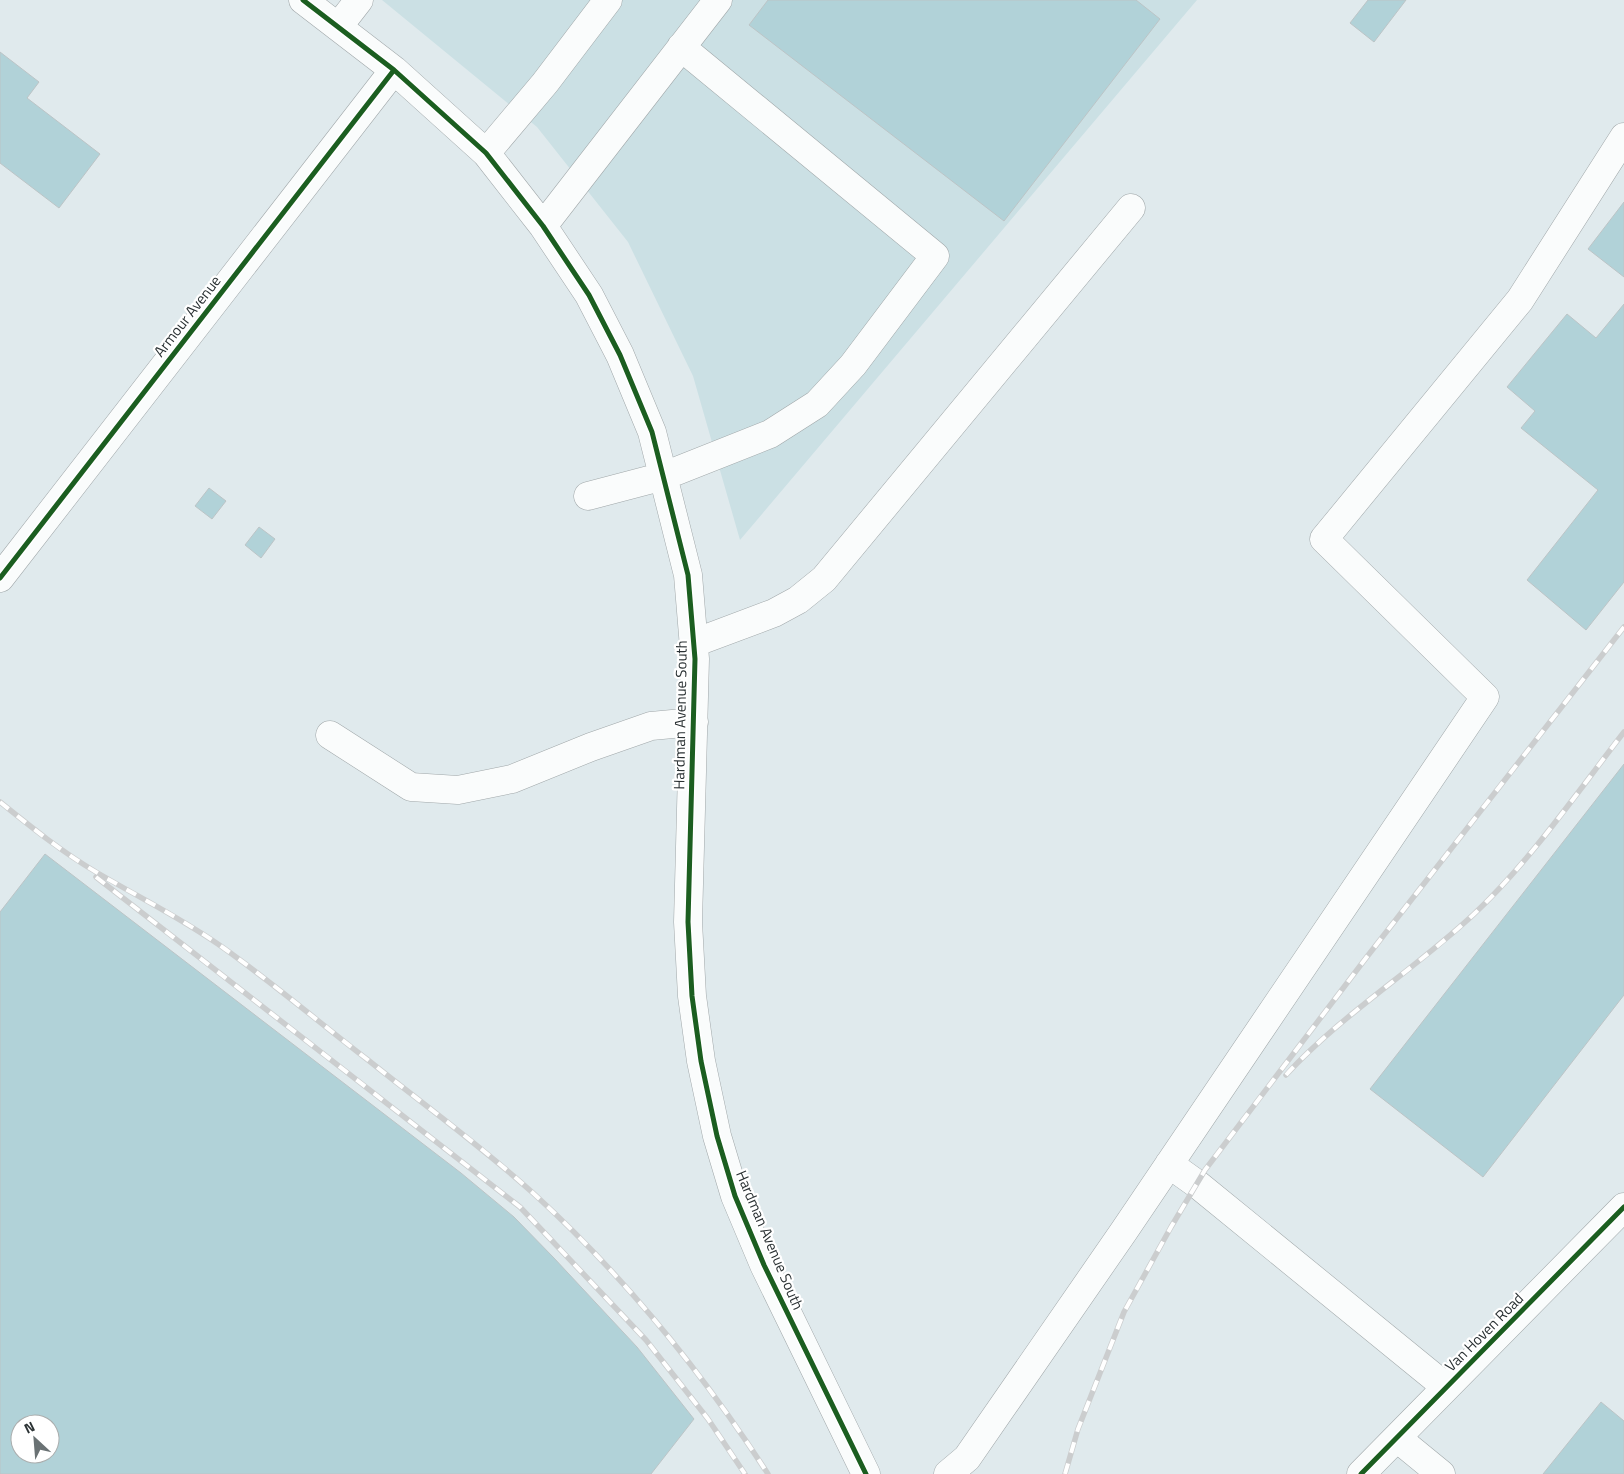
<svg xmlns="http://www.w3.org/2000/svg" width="1624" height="1474" viewBox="0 0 1624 1474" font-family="'Titillium Web',sans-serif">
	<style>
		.built { fill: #cbe0e4 }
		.building { fill: #b1d2d8; stroke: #bcc4c6; fill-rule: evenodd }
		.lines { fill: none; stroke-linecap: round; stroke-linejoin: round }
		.minor-casing { stroke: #a0a7a9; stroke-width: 29 }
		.minor { stroke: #fafcfc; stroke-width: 28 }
		.rail-casing { stroke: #cbcdce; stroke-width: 5.5 }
		.rail { stroke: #fff; stroke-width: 4; stroke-dasharray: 11; stroke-linecap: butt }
		.cycleway-casing { stroke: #fff; stroke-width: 8 }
		.cycleway { stroke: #1b5e20; stroke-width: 5 }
		.labels { text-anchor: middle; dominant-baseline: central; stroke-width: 4.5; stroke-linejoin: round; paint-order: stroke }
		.street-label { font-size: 15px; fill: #2a3133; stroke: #fff }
	</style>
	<rect width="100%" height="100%" fill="#e0eaed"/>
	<path class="built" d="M382,0H1197L740,540L693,376L628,242L537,127Z"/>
	<path class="building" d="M768,0H1136L1160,19L1004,221L749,25Z
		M1368,0H1406L1374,42L1350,23Z
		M0,52L39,82L27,98L100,154L59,208L0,163Z
		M1624,202V277L1588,249Z
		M1624,304V582L1586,630L1527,580L1598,490L1521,428L1535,411L1507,387L1567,314L1596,338Z
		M209,488L226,501L212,519L195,506Z
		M259,527L275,539L261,558L245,545Z
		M1624,764V995L1483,1177L1370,1089Z
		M45,854L461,1173L514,1217L554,1258L637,1347L694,1419L651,1474H0V912ZM20,1424H50V1454H20Z
		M1601,1402L1624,1421V1474H1543Z"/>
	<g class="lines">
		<g class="minor-casing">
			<path id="minor" d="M303,0L394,70L486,153L543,226L589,295L620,355L652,432L688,575L695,659L688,922L692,996L701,1061L717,1136L735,1196L764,1265L866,1474
				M338,27L359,0
				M486,153L545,83L608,0
				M543,226L718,0
				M588,496L664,476L770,434L817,404L853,365L935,256L681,47
				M0,578L394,70
				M694,643L774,613L798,600L824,579L1131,208
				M330,735L411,787L458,790L512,779L591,747L651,726L694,722
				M1169,1164L1197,1184L1446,1387
				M1397,1438L1441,1474
				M948,1474L967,1458L1124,1231L1485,697L1324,539L1520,300L1624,137
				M1361,1474L1624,1207"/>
		</g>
		<use href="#minor" class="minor"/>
		<g class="rail-casing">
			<path id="rail" d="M0,802C31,827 62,852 96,872C140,898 183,919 225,949C274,984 320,1023 368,1060C423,1104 481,1146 533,1193C623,1275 702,1372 768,1474
				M96,877L520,1207L646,1340L708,1419L745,1474
				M1286,1075C1342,1014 1413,971 1474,914C1531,860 1576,794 1624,732
				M1065,1474L1078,1429L1124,1312L1171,1227L1205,1170L1366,958L1624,627"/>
		</g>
		<use href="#rail" class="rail"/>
		<g class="cycleway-casing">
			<path id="cycleway" d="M303,0L394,70L486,153L543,226L589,295L620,355L652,432L688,575L695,659L688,922L692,996L701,1061L717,1136L735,1196L764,1265L866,1474
				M0,578L394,70
				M1361,1474L1624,1207"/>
		</g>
		<use href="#cycleway" class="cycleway"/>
	</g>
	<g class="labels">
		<g class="street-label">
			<text transform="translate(187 316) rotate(-52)">Armour Avenue</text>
			<text transform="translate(680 715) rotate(-89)">Hardman Avenue South</text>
			<text transform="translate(770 1240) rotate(67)">Hardman Avenue South</text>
			<text transform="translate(1484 1332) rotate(-45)">Van Hoven Road</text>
		</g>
	</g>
	<g transform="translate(35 1439) rotate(334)"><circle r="24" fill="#ffffff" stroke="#aaadad"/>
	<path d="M0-4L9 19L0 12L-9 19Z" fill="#6a7274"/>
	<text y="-8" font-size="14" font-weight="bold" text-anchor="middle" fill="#2a3133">N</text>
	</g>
</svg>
